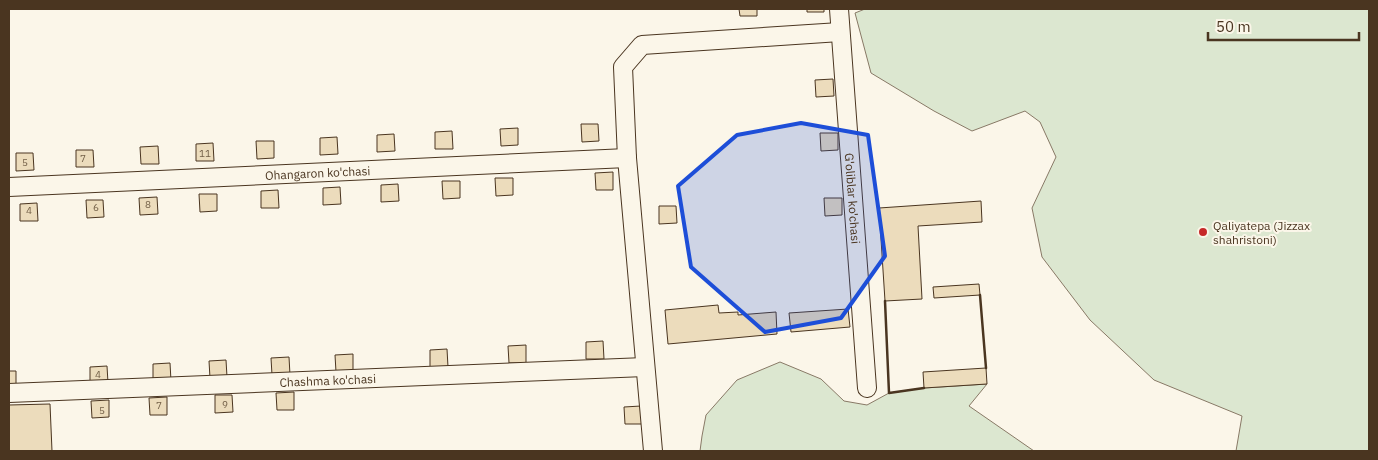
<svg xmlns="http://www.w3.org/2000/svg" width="1378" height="460" viewBox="0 0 1378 460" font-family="'IBM Plex Sans',sans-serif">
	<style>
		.green { fill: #dce7d0; stroke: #887966 }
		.building { fill: #ecdcbc; stroke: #4a3520 }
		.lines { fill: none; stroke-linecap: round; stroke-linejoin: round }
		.minor-casing { stroke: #4a3520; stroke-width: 20 }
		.minor { stroke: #fbf6e9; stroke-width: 18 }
		.wall { stroke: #4a3520; stroke-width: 2.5 }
		.marked { fill: #1d4ed8; fill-opacity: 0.2; stroke: #1d4ed8; stroke-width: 4; stroke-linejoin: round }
		.poi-dot { fill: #c62828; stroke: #fbf6e9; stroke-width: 2 }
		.labels { text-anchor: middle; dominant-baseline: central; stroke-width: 4; stroke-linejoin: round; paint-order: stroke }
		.number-label { font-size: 10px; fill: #725f47 }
		.street-label { font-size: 12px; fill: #4a3520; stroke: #fbf6e9 }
		.poi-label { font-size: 12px; fill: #4a3520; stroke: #fbf6e9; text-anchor: start }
	</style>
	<rect width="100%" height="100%" fill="#fbf6e9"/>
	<path class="green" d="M865,9H1369V451H1236L1242,416L1154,380L1090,320L1042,257L1032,208L1056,157L1040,122L1025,111L972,131L934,111L871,73L855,13Z
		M780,362L821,379L844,401L867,405L889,393L924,388L987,384L969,406L1034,451H700L702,436L706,415L737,380Z"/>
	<path class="building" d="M739,9H757V16H740Z
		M807,9H824V12H807Z
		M833,79L834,96L816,97L815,80Z
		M581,124H598L599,141L582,142Z
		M518,128V145L501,146L500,129Z
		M452,131L453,149H435V132Z
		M820,133H838V150L821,151Z
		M394,134L395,151L377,152V135Z
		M337,137L338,154L320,155V138Z
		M256,141H274V158L257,159Z
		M213,143L214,161H196V144Z
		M158,146L159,164H141L140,147Z
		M76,150H93L94,167H76Z
		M16,153H33L34,170L16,171Z
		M613,172V190H596L595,173Z
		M495,178H513V195L496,196Z
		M442,181H460V198L443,199Z
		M398,184L399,201L381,202V185Z
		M340,187L341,204L323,205V188Z
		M278,190L279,208H261V191Z
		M199,194H217V211L200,212Z
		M157,197L158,214L140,215L139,198Z
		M824,198H842V215L825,216Z
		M86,200H103L104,217L87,218Z
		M981,201L982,222L918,226L922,299L885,301L879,208Z
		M37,203L38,221H20V204Z
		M659,206H676L677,223L659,224Z
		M979,284L980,295L934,298L933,287Z
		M718,305L719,313L738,312V315L776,312L777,334L668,344L665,310Z
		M848,309L850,327L791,332L789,313Z
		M603,341L604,359H586V342Z
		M526,345V363H509L508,346Z
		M447,349L448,367H430V350Z
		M353,354V371L336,372L335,355Z
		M289,357L290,375H272L271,358Z
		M226,360L227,377L210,378L209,361Z
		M170,363L171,381H153V364Z
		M107,366L108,383L90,384V367Z
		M986,368L987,384L924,388L923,372Z
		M9,371H16V388H9Z
		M294,392V410H277L276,393Z
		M215,395H232L233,412L215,413Z
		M167,397V415H150L149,398Z
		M109,400V417L92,418L91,401Z
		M50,404L52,451H9V405Z
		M641,406L642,424H625L624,407Z"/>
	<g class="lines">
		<g class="minor-casing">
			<g id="minor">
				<path id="s1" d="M839,9L867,388"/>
				<path id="s2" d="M9,187L627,158"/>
				<path id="s3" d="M9,393L645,367"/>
				<path d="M653,451L627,158L623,67L642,45L840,32"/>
			</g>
		</g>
		<use href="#minor" class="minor"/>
		<path class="wall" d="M980,295L986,368
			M885,301L889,393L924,388"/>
	</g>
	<path class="marked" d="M801,123L868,135L885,256L841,318L765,332L691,267L678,186L737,135Z"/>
	<circle class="poi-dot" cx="1203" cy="232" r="5"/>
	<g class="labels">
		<g class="number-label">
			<text x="205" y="153">11</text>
			<text x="83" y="158">7</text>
			<text x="25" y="162">5</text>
			<text x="148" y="204">8</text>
			<text x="96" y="207">6</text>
			<text x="29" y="210">4</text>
			<text x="98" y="374">4</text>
			<text x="225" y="404">9</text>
			<text x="159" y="405">7</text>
			<text x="102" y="410">5</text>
		</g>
		<g class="street-label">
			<text stroke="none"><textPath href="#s2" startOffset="309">Ohangaron ko'chasi</textPath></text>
			<text stroke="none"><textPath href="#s1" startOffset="190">G'oliblar ko'chasi</textPath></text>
			<text stroke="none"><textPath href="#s3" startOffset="319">Chashma ko'chasi</textPath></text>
		</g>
		<g class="poi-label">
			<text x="1213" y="225">Qaliyatepa (Jizzax<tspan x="1213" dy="14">shahristoni)</tspan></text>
		</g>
	</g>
	<rect width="1378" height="460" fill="none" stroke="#4a3520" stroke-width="20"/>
	<path d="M1208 32v8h151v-8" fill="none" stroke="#4a3520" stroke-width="2.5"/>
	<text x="1216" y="32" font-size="15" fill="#4a3520" stroke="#fbf6e9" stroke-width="4" paint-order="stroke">50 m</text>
</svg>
